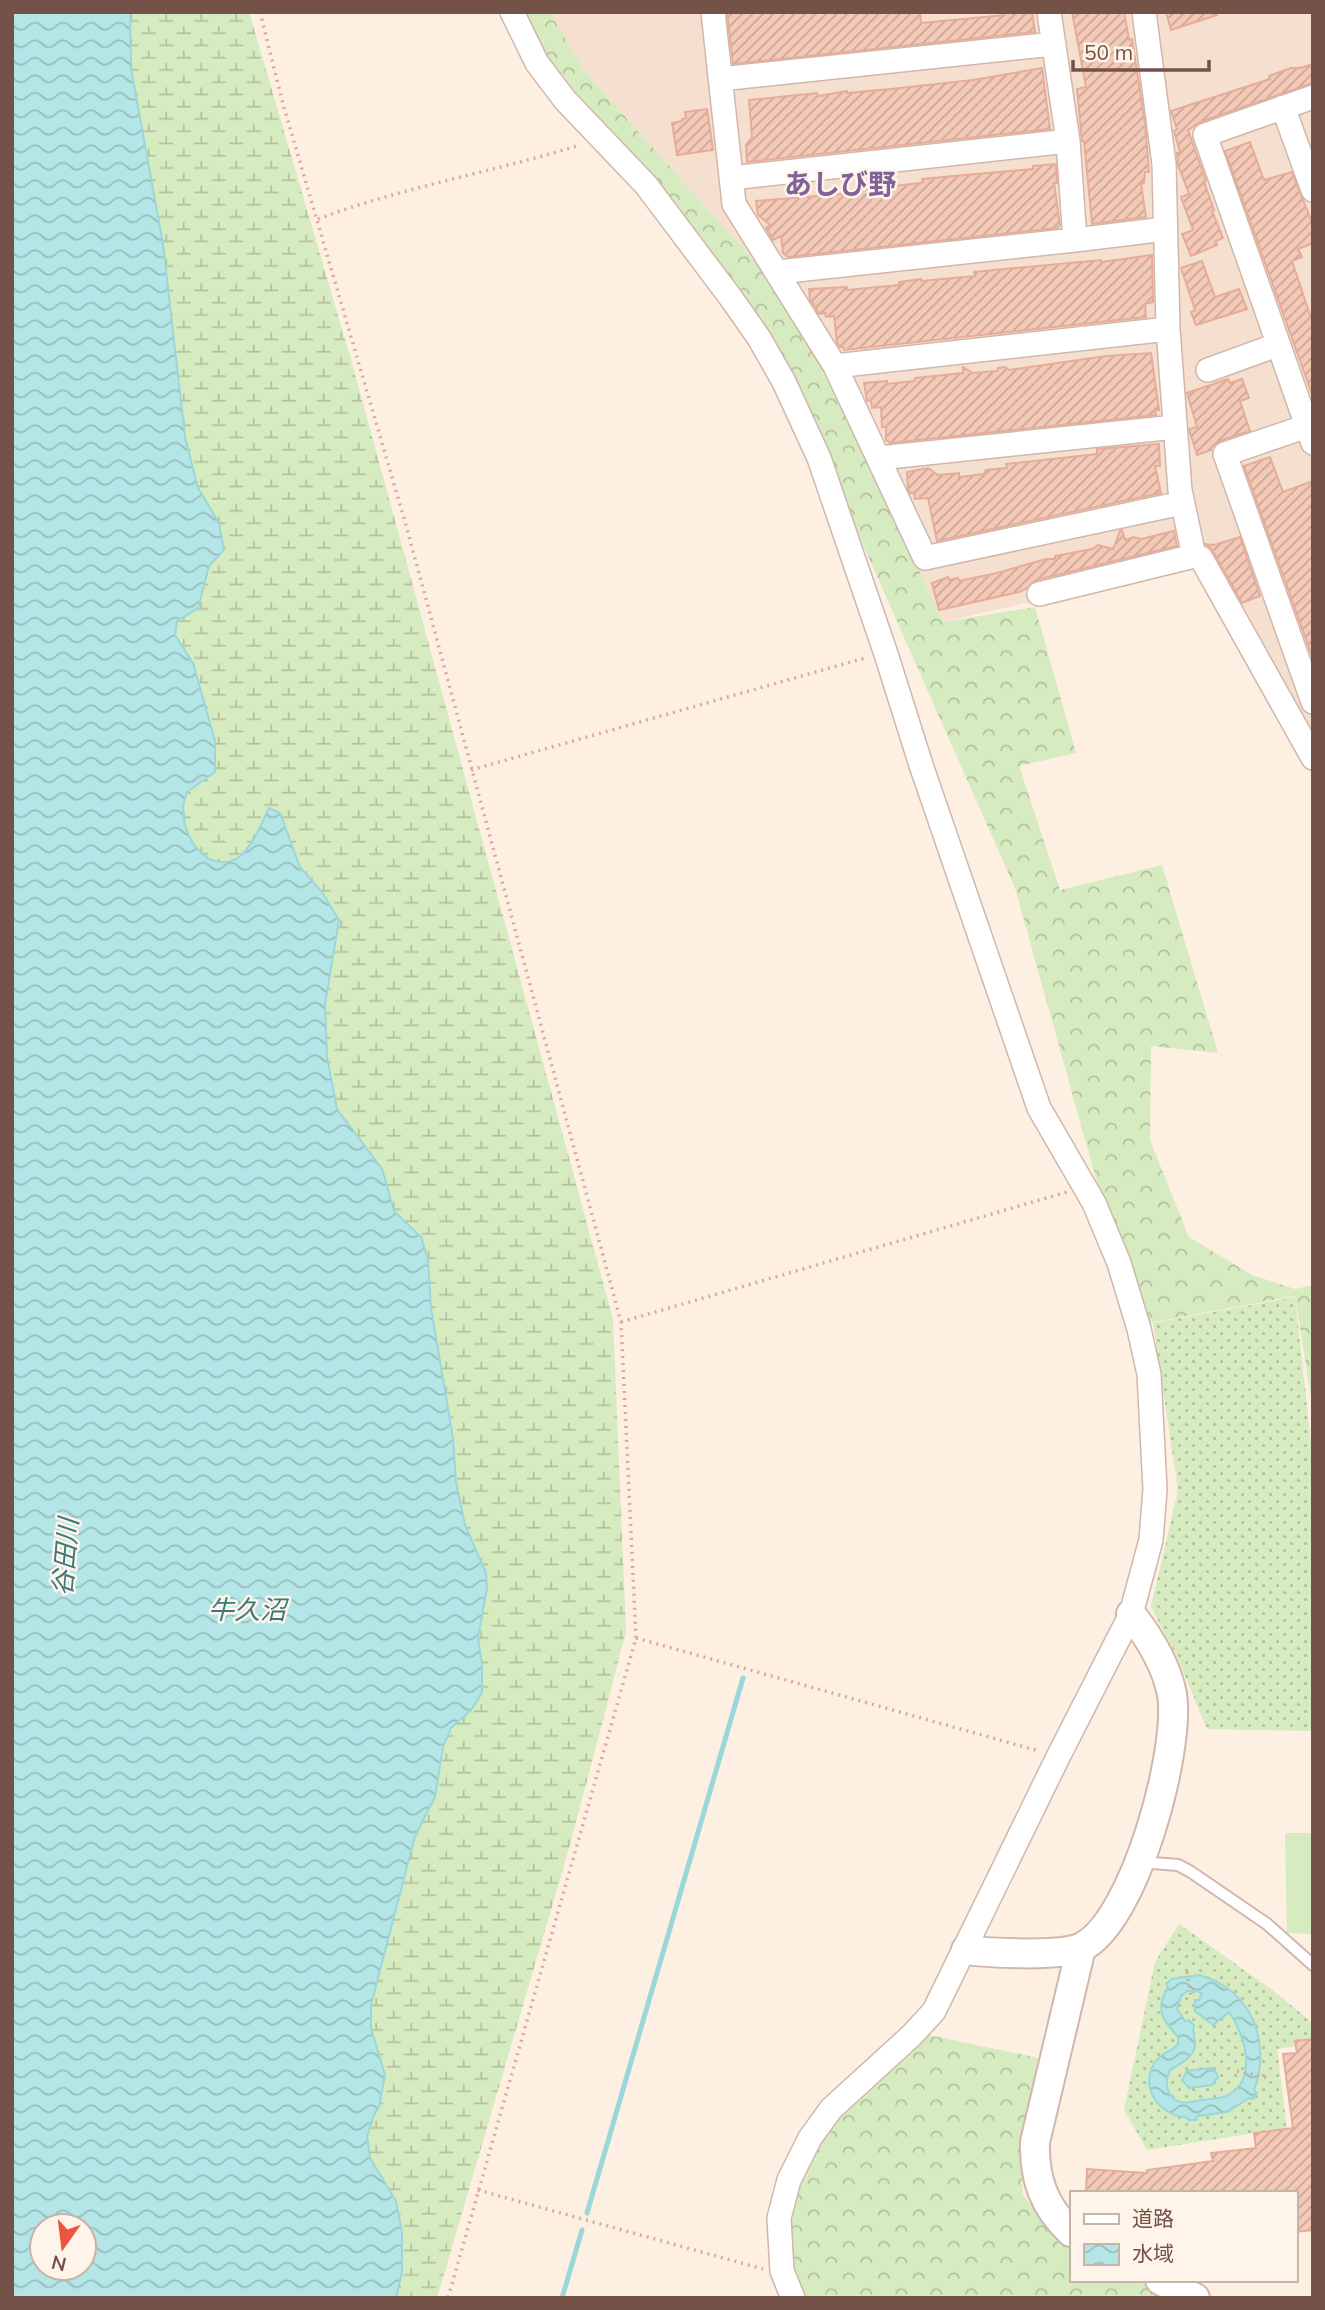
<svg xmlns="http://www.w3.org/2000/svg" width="1325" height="2310" viewBox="0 0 1325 2310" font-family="Mulish,'Noto Sans JP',sans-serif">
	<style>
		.residential { fill: #f5e0d0 }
		.grass { fill: url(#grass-dots) }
		.forest { fill: url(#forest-crowns) }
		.wetland { fill: url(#wetland-marsh) }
		.garden { fill: #d6ebc0 }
		.water { fill: url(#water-waves); stroke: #9bd7d9; stroke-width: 2; fill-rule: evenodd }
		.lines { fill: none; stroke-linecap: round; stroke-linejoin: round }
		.stream { stroke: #9bd7d9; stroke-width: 5 }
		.building { fill: url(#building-hatch); stroke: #e7ac98; stroke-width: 2 }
		.service-casing { stroke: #d1b7ab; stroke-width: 14 }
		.minor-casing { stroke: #d1b7ab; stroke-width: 26 }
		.tertiary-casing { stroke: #d1b7ab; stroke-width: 32 }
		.path { stroke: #d8ac9b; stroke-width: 3.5; stroke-dasharray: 2 5; stroke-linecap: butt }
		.service { stroke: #fff; stroke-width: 10 }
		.minor { stroke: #fff; stroke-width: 23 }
		.tertiary { stroke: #fff; stroke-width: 28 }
		.labels { text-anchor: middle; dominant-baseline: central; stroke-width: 5; stroke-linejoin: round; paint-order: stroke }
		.water-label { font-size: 26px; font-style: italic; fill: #3a787c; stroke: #fff4e9 }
		.quarter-label { font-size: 28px; font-weight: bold; fill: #806299; stroke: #fff4e9 }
	</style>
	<defs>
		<pattern id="grass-dots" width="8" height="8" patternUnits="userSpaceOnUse" patternTransform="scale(1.75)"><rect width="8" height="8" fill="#d6ebc0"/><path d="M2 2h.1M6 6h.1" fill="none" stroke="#b2c19e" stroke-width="1.8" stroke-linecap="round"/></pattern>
		<pattern id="forest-crowns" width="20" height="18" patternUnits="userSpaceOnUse" patternTransform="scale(1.75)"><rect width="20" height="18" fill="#d6ebc0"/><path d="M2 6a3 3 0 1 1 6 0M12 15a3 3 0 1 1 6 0" fill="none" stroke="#b2c19e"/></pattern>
		<pattern id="wetland-marsh" width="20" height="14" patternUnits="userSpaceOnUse" patternTransform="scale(1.75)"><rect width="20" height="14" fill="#d6ebc0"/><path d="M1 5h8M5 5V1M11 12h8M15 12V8" fill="none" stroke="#b2c19e"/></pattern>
		<pattern id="water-waves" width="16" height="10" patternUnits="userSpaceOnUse" patternTransform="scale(1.75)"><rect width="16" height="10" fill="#b5e6e7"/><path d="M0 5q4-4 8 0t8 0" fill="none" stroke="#98bdbd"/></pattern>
		<pattern id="building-hatch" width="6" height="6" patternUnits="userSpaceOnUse" patternTransform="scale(1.75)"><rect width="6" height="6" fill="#f4c9b8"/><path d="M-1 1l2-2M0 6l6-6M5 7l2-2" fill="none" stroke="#caa697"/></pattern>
	</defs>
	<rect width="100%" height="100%" fill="#fdefe2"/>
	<path class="residential" d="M553,12H1313V760L1199,563L943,622L827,374L757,264L585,72L554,19Z"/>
	<path class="grass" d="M1295,1297L1313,1461V1731L1207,1729L1178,1659L1151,1607L1178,1490L1153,1323Z
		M1179,1924L1271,1989L1313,2023V2043L1277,2049L1287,2128L1147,2150L1124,2110L1155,1962Z"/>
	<path class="forest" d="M518,12H553L554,19L585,72L757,264L827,374L943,622L1035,607L1076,753L1019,766L1060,890L1162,865L1218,1053L1151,1046L1150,1140L1189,1237L1252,1275L1295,1289L1313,1285V1410L1295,1296L1143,1324L1103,1204L1015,888L826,461L787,379L554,81Z
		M924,2034L1043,2059L1019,2141L1023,2195L1062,2243L1071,2248V2280H1136L1172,2298H799L790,2275L787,2218L795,2187L833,2119Z"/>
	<path class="wetland" d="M130,12H249L352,363L613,1319L626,1632L570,1845L437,2298H396L402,2272L396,2201L370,2158L367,2136L374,2115L379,2107L385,2075L371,2028V2005L415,1836L435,1797L443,1747L451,1727L471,1710L482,1664L478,1638L487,1588L486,1573L465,1525L456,1482L453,1437L431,1308L428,1259L421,1237L394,1211L382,1169L337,1109L327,1057L325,1004L329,974L322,892L300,867L280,813L269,809C260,827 253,846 235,858C209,877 185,835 183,813C182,806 185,798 187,792L215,772V741L193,663L175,635L177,621L198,608L219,523L198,488L185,437L163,244L131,68Z"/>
	<path class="garden" d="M1285,1833H1313V1934L1287,1933Z"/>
	<path class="water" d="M12,12H130L131,68L163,244L185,437L198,488L219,523L224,550L209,566L198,608L177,621L175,635L193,663L215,741V772L187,792C185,798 182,806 183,813C185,836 203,869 231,861C250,855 261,824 269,808L280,813L300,867L322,892L339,920L325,1004L327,1057L337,1109L382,1169L394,1211L421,1237L428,1259L431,1308L453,1438L456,1482L465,1525L486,1573L487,1588L478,1638L482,1664V1693L471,1710L451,1728L443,1747L435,1797L415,1836L371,2005V2028L385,2075L379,2107L374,2115L367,2136L370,2158L396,2201L402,2232V2272L396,2298H12ZM42,2226H84V2268H42Z
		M1199,1975C1251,1989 1272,2041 1254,2090L1257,2093L1253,2099L1249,2098L1227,2112L1197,2116L1196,2120H1189L1185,2117C1158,2115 1138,2085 1156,2061C1162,2053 1172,2051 1178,2044V2037C1163,2020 1154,2010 1168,1987L1166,1984L1172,1979ZM1187,1991H1196L1202,1993L1199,2000H1195V2011L1213,2025L1229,2012C1244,2033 1259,2079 1228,2095C1221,2099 1210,2099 1201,2100C1195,2101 1186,2104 1180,2102C1166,2097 1164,2082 1170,2070C1180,2063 1194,2059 1195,2044C1195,2036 1192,2033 1194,2025L1189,2020L1185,2021L1177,2009L1181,1996Z
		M1211,2068L1216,2072L1218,2077L1212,2085L1189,2088L1182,2080L1187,2071Z"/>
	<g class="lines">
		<path class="stream" d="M587,2213L743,1678
			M562,2298L582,2230"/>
	</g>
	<path class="building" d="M727,12H920L921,23L1005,15V12H1032L1035,32L733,64Z
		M1072,12H1124L1129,40L1132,39L1145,123L1149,172H1145L1144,183L1141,184L1146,217L1092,224L1084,141H1082L1077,89L1086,87Z
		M1166,12H1216L1217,15L1171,30Z
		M1313,64V83L1200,122L1188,130L1206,181L1204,182L1214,210L1212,211L1223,238L1216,241L1217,245L1191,256L1182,234L1193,230L1181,197L1189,194L1178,165L1177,153L1180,152L1174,131L1177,129L1171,111L1270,79L1269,76L1291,68H1300Z
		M1042,68L1050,129L747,162L746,145L752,137L749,100L817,93L818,96L847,91V93L891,89L973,80Z
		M707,109L713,150L677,155L672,123L682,121V119L686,118L685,112Z
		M1250,142L1264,180L1292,172L1313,225V243L1298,249L1302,257L1292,261L1313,324V397L1225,151Z
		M1056,164L1057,183H1054L1060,225L1057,228L788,257L783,253L781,236L773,240L766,228L770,225L758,215L756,201L842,194V192L920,183L923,182L922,179L1033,169V166Z
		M1152,255L1153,302L1145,304L1146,317L844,350L843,347H840L837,343L834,316L826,317L825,313L819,314L810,299L809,289L847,287V290L899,285V282L921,279V281L975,276L974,272L1101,260V262Z
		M1202,261L1215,297L1239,289L1247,309L1196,325L1191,312L1195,310L1181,268Z
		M1151,353L1159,410H1155L1156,415L890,443L886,440V427H882L881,407L872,408L871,400L867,401L864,383L887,381V384L914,381L915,378L963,373V367L973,373L997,371L998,368L1005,367L1009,370L1106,356Z
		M1228,379L1230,383L1242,379L1249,398L1240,401L1250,431L1220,441L1211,448V450L1197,455L1189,429L1197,427L1187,393Z
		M1159,444L1160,466H1155L1161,493L937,541L928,498L915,499L914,493H910L908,489L907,472L928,468L938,475L959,473V477L984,474L986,470L1007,468L1006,464L1097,454V449Z
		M1270,457L1283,492L1313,481V659L1244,466Z
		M1122,530L1125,540L1134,537L1141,539L1174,531L1177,546L1036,580L1026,589L1019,592L939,610L932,583L948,577L949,580L958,578L959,581L997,573L1046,559H1055V556L1092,549L1098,545L1113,549L1120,531Z
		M1240,537L1260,596L1242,603L1213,551L1206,544L1214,545Z
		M1313,2039V2230L1295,2232V2193H1086L1087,2169L1147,2173V2170L1213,2161L1211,2153L1256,2148L1254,2133L1293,2128L1283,2054L1297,2053L1295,2041Z"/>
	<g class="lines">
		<g class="service-casing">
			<path id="service" d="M1140,1862L1178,1865L1191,1872L1267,1924L1313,1965"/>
		</g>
		<g class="minor-casing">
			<path id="minor" d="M512,12L537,63L565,100L646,185L731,298L759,338L784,382L819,458L886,654L921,765L1039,1108L1094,1203L1119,1263L1139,1329L1149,1374L1155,1489L1151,1540L1131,1614L1058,1757L934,2011L912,2035L831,2109L810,2138L789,2180L779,2218L782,2271L793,2298
				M713,12L734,204L835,366L925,558L1182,503
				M1144,12L1164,164L1168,329L1180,490L1194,556L1201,558L1313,758
				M720,79L1054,44
				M1313,97L1205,135L1313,443
				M1283,107L1313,190
				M731,178L1068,141
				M1075,240L1165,229
				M778,272L1075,240L1068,141L1049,12
				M835,366L1168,329
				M1208,370L1277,345
				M1313,424L1225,454L1313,702
				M879,458L1175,427
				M1039,594L1194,556"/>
		</g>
		<g class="tertiary-casing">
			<path id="tertiary" d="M966,1950C989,1953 1062,1957 1082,1947C1135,1921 1181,1749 1172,1694C1166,1664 1149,1637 1131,1614
				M1071,2232C1044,2207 1034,2179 1035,2142L1081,1948
				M1160,2280L1195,2298"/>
		</g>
		<path class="path" d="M260,12L283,104L406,525L621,1322L636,1638L448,2298
			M318,219C403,187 493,172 580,145
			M471,770L865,658
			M621,1322L1067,1192
			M636,1638L1039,1751
			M1187,1972L1191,1996
			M1237,2071L1268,2078
			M478,2190L763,2269"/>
		<use href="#service" class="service"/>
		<use href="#minor" class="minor"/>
		<use href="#tertiary" class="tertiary"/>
	</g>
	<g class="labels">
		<g class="water-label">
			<text transform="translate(65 1557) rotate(-85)">谷田川</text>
			<text x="247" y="1609">牛久沼</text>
		</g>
		<g class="quarter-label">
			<text x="840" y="183">あしび野</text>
		</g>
	</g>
	<rect width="1325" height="2310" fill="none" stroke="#755247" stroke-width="28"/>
	<rect x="1070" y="2191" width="228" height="91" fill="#fff4e9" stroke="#c8b3a8" stroke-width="2"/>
	<rect x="1084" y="2214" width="35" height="10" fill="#ffffff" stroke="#c8b3a8" stroke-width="2"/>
	<text x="1132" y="2226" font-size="21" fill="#755247">道路</text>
	<rect x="1084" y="2244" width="35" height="21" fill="url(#water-waves)" stroke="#c8b3a8" stroke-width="2"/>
	<text x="1132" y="2261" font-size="21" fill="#755247">水域</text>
	<g transform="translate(63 2247) rotate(194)"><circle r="33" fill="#fff4e9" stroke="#c8b3a8" stroke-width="2"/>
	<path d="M0-5L12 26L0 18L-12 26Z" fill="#ec5341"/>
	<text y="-10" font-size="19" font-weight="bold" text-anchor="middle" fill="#755247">N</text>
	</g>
	<path d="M1073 60v10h136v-10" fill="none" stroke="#755247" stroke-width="3.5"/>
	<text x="1084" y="60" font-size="21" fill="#755247" stroke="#fff4e9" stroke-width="5" paint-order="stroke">50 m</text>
</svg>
